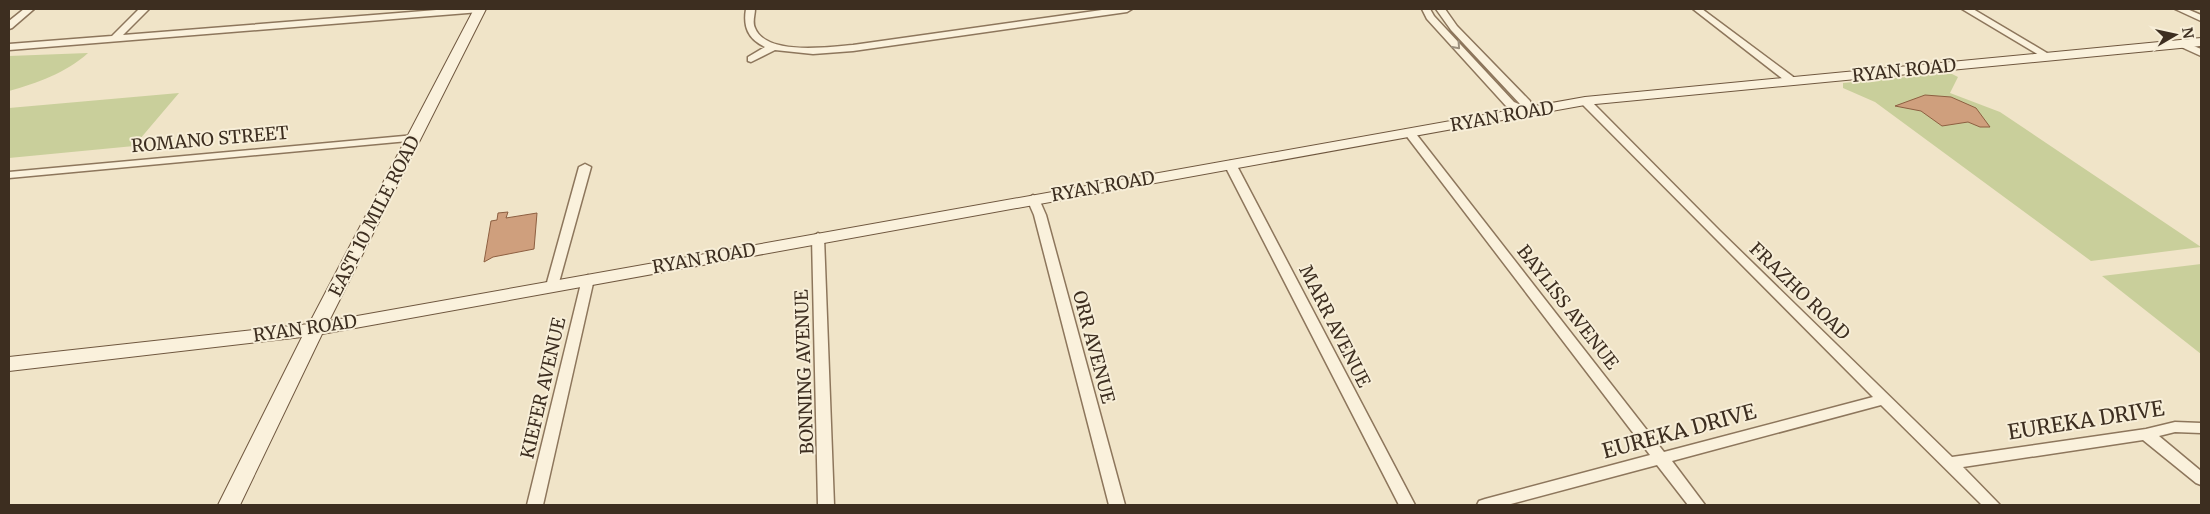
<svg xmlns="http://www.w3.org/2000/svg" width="2210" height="514" viewBox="0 0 2210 514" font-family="Merriweather,serif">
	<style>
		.green { fill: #c9cf9b }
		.building { fill: #cf9f7d; stroke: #8d5f41 }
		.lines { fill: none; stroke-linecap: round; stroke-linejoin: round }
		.minor-casing { stroke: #8d765c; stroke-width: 3 }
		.secondary-casing { stroke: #6f573f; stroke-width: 2 }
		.minor { fill: #faf1dc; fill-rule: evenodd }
		.secondary { fill: #faf1dc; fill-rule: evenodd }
		.oneway { stroke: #9c907e }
		.labels { text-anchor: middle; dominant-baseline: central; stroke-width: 4; stroke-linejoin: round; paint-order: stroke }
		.street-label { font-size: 18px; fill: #3d2e20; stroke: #f7eed8 }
		.near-street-label { font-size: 21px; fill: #3d2e20; stroke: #f7eed8 }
	</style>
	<rect width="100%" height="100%" fill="#f0e4c8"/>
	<path class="green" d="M88,53C66,73 37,83 9,91V56Z
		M1950,73L1958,77L1950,93L2000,112L2201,247L2091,261L1875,102L1843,88V83Z
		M179,93L134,146L9,158V108Z
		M2201,264V354L2102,276Z"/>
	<path class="building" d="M1925,95L1951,97L1976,108L1990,127H1980L1968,122L1942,126L1921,111L1895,106Z
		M508,212L506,218L537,213L534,249L493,257L484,262L491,221L497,220L498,213Z"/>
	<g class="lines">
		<g class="minor-casing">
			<path id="minor" d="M24,9H34L12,28L9,29V21Z
				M139,9H149L123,35L449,9H485L480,12L9,50V44L112,36Z
				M746,9H755C755,15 752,22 755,28C766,56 829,47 853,45L1109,9H1132L1127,12L853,51L813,54L775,50L751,62L748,61V57L765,47C748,39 743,27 746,9Z
				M1422,9H1430L1434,16L1514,102L1521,105L1451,30L1436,9H1445L1457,26L1530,101V113H1522L1506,106L1427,19Z
				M1693,9H1702L1796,79V83H1788Z
				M1962,9H1973L2052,56L2050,58H2044Z
				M2175,9H2187L2201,15V21Z
				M2182,41L2201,49V56L2179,46L2177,44Z
				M1585,98L1589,99L1719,230L1952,457L2146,429L2175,422L2201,423V433L2175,432L2159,436L2201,471V485L2196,483L2143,440L1963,467L2000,505H1982L1881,405L1672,461L1705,505H1688L1657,465L1507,505H1477L1479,501L1485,499L1650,455L1405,134L1404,132L1405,130H1413L1664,452L1873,397L1581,103L1580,101Z
				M415,135L419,136L420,138L419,140L9,178V172Z
				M1230,161L1236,164L1415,505H1399L1224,164Z
				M585,164L591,167L558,286L552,290L547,289L546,286L579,167Z
				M1033,195L1039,199L1046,215L1125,505H1109L1034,215L1027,199Z
				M818,233L824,237L834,505H818L812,237Z
				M588,275L594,279L543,505H527L582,279Z"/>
		</g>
		<g class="secondary-casing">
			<path id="secondary" d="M474,9H486L329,321L1585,97L2201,38V46L1585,105L322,334L240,505H218L302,337L9,371V357L309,324Z"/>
		</g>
		<use href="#minor" class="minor"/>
		<use href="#secondary" class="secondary"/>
	</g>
	<defs><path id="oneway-chevron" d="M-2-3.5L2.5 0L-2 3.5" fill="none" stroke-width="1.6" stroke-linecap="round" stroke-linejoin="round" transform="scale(1.25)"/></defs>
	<use class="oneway" href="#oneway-chevron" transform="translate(1457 46) rotate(48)"/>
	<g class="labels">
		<g class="street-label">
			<text transform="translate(1904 70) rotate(-6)">RYAN ROAD</text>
			<text transform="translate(1502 116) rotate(-10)">RYAN ROAD</text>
			<text transform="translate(210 139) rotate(-5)">ROMANO STREET</text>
			<text transform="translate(1103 186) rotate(-10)">RYAN ROAD</text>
			<text transform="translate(374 216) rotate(-63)">EAST 10 MILE ROAD</text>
			<text transform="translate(704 258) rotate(-10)">RYAN ROAD</text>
			<text transform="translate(1800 291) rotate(44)">FRAZHO ROAD</text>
			<text transform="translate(1568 307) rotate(52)">BAYLISS AVENUE</text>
			<text transform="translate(1335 326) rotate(63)">MARR AVENUE</text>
			<text transform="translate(305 328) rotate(-8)">RYAN ROAD</text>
			<text transform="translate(1094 347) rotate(75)">ORR AVENUE</text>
			<text transform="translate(804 372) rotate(-92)">BONNING AVENUE</text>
			<text transform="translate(543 388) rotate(-77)">KIEFER AVENUE</text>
		</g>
		<g class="near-street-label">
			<text transform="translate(2086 420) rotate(-9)">EUREKA DRIVE</text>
			<text transform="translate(1679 431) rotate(-15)">EUREKA DRIVE</text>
		</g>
	</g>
	<rect width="2210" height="514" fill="none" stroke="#3d2e20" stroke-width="20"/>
	<g transform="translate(2175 35) rotate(81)" stroke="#f7eed8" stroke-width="4" paint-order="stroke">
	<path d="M0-4L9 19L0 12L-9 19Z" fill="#3d2e20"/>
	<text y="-8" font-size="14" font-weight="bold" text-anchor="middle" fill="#3d2e20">N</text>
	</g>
</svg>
